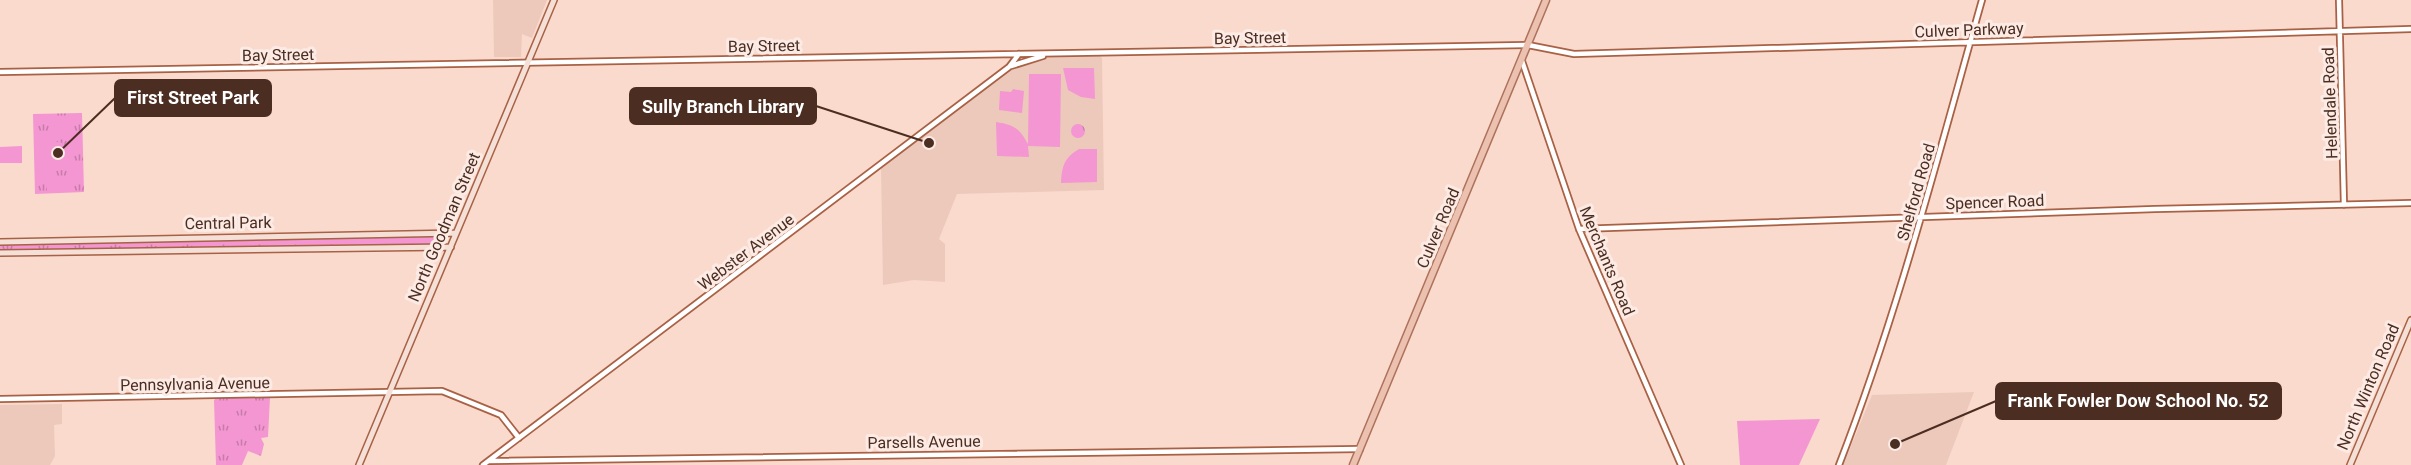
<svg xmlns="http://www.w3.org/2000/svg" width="2411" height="465" viewBox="0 0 2411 465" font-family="Roboto,sans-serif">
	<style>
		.built { fill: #edc9bc }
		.park { fill: url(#park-tufts) }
		.garden { fill: #f396d1 }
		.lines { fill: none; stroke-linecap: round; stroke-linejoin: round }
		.tertiary-casing { stroke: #a86145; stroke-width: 8 }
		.secondary-casing { stroke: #a86145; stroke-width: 8 }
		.primary-casing { stroke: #ac725c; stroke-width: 9 }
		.tertiary { stroke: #fff; stroke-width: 4.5 }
		.secondary { stroke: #f5e0d7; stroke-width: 5 }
		.primary { stroke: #ecc1b0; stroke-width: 6 }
		.labels { text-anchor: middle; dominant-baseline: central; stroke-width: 6; stroke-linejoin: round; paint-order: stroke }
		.street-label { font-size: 16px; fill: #4c2d21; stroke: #fcebe4 }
		.leader { fill: none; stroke: #4c2d21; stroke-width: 2 }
		.callout-dot { fill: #4c2d21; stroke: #fcebe4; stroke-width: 2 }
		.callout { fill: #4c2d21; stroke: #4c2d21; stroke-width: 2 }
		.callout-label { font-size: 18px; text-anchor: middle; font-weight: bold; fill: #fff }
	</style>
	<defs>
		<pattern id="park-tufts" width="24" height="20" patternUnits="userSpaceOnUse" patternTransform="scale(1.5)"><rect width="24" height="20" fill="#f396d1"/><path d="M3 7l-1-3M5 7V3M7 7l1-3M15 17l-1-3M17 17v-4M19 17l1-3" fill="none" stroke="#c77ba9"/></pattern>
	</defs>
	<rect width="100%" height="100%" fill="#fadacd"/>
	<path class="built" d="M493,0H547L532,38L522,34L521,57H494Z
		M1099,55L1102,58L1104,190L957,194L939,239L945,244V282L914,280L883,285L881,168L1016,67L1045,57Z
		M1974,392L1946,465H1843L1872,395Z
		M62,404V424L54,425L55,456L50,465H0V405Z"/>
	<path class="park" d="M82,113L84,192L35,194L33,114Z
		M1071 131a7 7 0 1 1 14 0a7 7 0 1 1-14 0Z
		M443,235L446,240L444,244L0,251V243Z
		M217,397H270L268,437L261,438L264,444L261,456L248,451L242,465H216L214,400Z"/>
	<path class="garden" d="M1063,68H1094L1095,99L1081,97L1068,90Z
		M1029,74H1061L1060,147L1028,146L1029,157L997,156L996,122C1015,125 1020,129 1028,144Z
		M1013,89L1024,91L1022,113L999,110L1000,91L1011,92Z
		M47,139L62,143L67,153V170L39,171L36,167L34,140Z
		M22,146V163H0V147Z
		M1079,149H1097V182L1061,183C1062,166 1064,158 1079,149Z
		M46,175H56L57,192H47Z
		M1820,419L1799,465H1740L1737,421Z"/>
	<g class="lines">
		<g class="tertiary-casing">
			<path id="tertiary" d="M2339,0L2344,205
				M1522,61L1579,229L1681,465
				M1011,66L1043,56
				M0,72L1528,45L1574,54L2411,29
				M1579,229L2155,209L2411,203
				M0,399L442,391L501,415L519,438
				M489,461L1360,449
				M483,465L1009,67L1019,54
				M1839,465C1898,313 1938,156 1982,0"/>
		</g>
		<g class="secondary-casing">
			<path id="secondary" d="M0,242L456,233
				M0,253L451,247
				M359,465L554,0
				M2350,465L2411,320"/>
		</g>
		<g class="primary-casing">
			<path id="primary" d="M1353,465L1546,0"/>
		</g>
		<use href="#tertiary" class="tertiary"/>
		<use href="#secondary" class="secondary"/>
		<use href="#primary" class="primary"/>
	</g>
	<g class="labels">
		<g class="street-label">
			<text transform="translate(1969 30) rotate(-2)">Culver Parkway</text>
			<text transform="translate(1250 38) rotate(-1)">Bay Street</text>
			<text transform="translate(764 46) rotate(-1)">Bay Street</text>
			<text transform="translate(278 55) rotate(-1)">Bay Street</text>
			<text transform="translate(2330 103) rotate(-92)">Helendale Road</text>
			<text transform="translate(1916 192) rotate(-74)">Shelford Road</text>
			<text transform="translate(1995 202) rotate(-2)">Spencer Road</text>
			<text transform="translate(228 223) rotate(-1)">Central Park</text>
			<text transform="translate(444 227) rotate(-67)">North Goodman Street</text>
			<text transform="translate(1438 228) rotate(-67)">Culver Road</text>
			<text transform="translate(746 252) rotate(-37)">Webster Avenue</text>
			<text transform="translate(1607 261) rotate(67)">Merchants Road</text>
			<text transform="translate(195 384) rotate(-1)">Pennsylvania Avenue</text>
			<text transform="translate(2368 387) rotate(-67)">North Winton Road</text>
			<text transform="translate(924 442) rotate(-1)">Parsells Avenue</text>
		</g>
	</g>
	<path class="leader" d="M58 153L115 98M929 143L816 106M1895 444L1996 401"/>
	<g class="callout-dot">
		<circle cx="58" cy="153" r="6"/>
		<circle cx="929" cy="143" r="6"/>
		<circle cx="1895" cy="444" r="6"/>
	</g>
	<g class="callout">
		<rect x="115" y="80" width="156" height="36" rx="6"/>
		<rect x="630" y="88" width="186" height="36" rx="6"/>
		<rect x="1996" y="383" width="285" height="36" rx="6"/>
	</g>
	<g class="callout-label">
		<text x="193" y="104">First Street Park</text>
		<text x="723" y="113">Sully Branch Library</text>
		<text x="2138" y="407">Frank Fowler Dow School No. 52</text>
	</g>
</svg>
